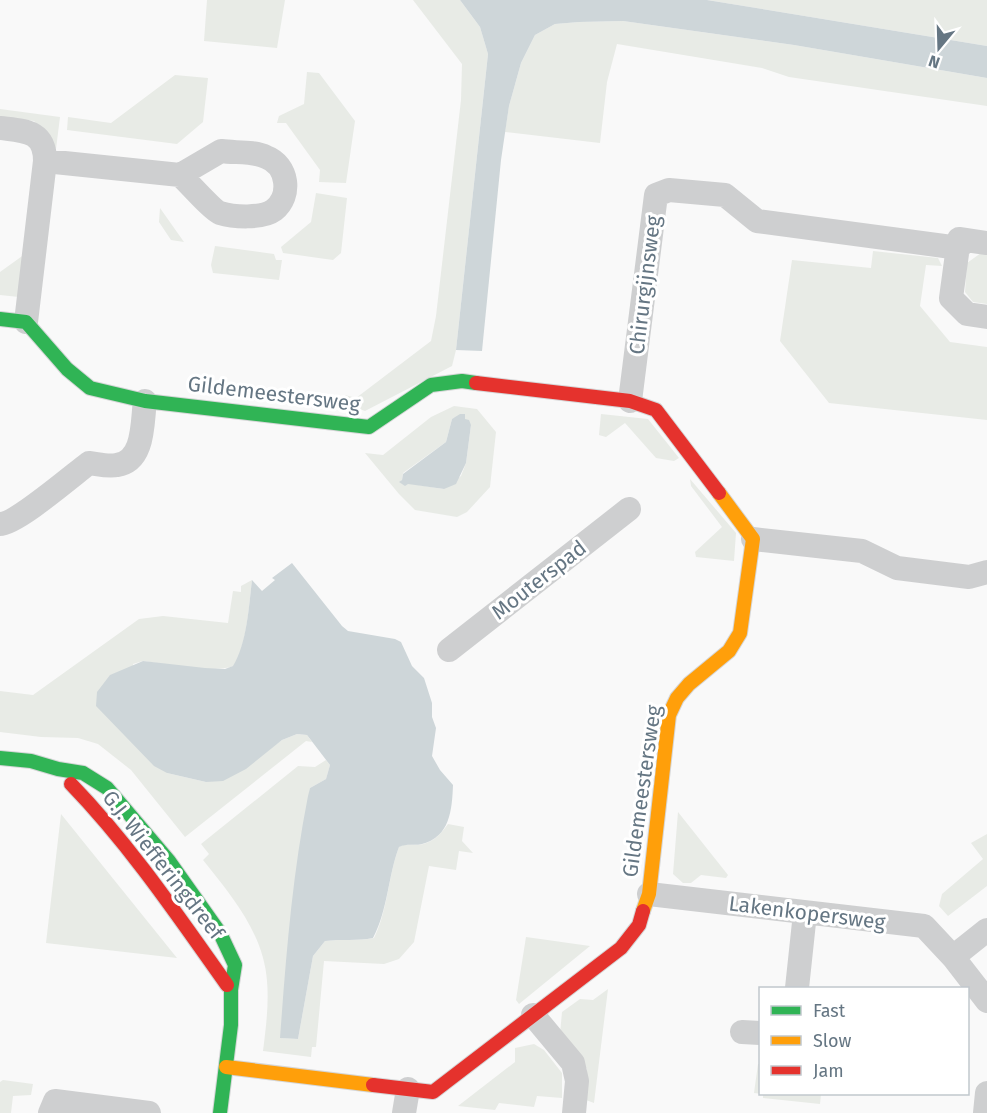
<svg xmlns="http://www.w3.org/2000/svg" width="987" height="1113" viewBox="0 0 987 1113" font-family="'Fira Sans',sans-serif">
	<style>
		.green { fill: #e8ebe6; fill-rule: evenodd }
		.water { fill: #ced6d9 }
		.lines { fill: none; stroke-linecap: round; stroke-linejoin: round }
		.fast-casing { stroke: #d5d6d7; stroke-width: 16 }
		.slow-casing { stroke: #d5d6d7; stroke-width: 16 }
		.jam-casing { stroke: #d5d6d7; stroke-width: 16 }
		.street { stroke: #cecfd0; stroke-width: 24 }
		.fast { stroke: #30b455; stroke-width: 14 }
		.slow { stroke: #ff9f0a; stroke-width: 14 }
		.jam { stroke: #e5322d; stroke-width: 14 }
		.labels { text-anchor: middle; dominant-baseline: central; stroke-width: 6; stroke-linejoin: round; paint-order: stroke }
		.street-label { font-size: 21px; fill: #657683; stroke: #fff }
	</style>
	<rect width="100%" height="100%" fill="#f9f9f9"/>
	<path class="green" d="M207,0H285L277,48L204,41Z
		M413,0H460L480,27L488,54L456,350L452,366L365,411L352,406L345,395L356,398L431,341L436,316L461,100L462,64Z
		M707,0H987V46Z
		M623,21L794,45L987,78V106L789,77L762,68L617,44L607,82L600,143L505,132L509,106L521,63L535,35L555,24L579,22Z
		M307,72L319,73L355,121L346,183L319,182L320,170L286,123H277L279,116L304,104Z
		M175,75L208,78L203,122L177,144L67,130L68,117L111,123Z
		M0,109L60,117L56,149L34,121L0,117Z
		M316,193L347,198L341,253L333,260L283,253L281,247L311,222Z
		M160,208L184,242L171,240L159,222Z
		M215,246L274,254L276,260H282L279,280L213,273L211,265Z
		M873,251L938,258L942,266L926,265L920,306L950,342L987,347V420L829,403L780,341L792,260L871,268Z
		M981,253L987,254V304L973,302L965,292L967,263Z
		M25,254L19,297L0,295V272Z
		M454,406L477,409L496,432L490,487L467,512L457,517L415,510L399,494L365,453L383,455L431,417ZM458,417L471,425L466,463L461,476L443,489L400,482L402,480L403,473L446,442L452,419Z
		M601,414L648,419L679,458L674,461L656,458L625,423L606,437L599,435Z
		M690,479L736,533L734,561L696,557L695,552L722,527L691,486Z
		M252,580C249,605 247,644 234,666C210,674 168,664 143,661L133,664L167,773L206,782L264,753L282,740L297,734L307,735L312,742L306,741L185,837L131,770L98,744L78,738L41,737L0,732V691L33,695L139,619L163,616L228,623L233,591L241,592V586Z
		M326,760L330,765L326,779L310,788L281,1038L298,1039L313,956L325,941C341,939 358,941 374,938C388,910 388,876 399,847C405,843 410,845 417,845C432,844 440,835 448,824L464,827L462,841L473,853L459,851L456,870L429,866L414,942L399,959L384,964L324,961L316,1047H312L311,1057L263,1051C266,1027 269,1004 267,981C264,934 231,895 203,860L209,854L201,844L298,766L315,767Z
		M678,812L728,875L726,878L701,875L691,883H683L673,874Z
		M61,814L177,958L46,943Z
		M987,834V886L948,916L939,906L942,894L983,859L971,843Z
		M526,937L590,946L519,1004L516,1000Z
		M608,989L594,1103L586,1100L587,1069L560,1034L562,1012L580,999L593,1000Z
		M534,1044L544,1050L562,1073V1098L537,1096L534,1107L499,1103L495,1110L458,1106L515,1062V1048Z
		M758,1064H760V1094H821L820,1104L763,1098V1094L754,1093Z
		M3,1080L33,1084L31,1095L13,1096L11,1113H0V1082Z"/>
	<path class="water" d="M460,0H707L987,46V78L794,45L623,21L579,22L555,24L535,35L521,63L509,106L501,160L482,351L456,350L488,54L480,27Z
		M460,414H465V419L469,420L471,425L466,463L456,484L444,489L408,484L405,486L399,482L402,480L403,474L446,442L452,419Z
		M292,563L342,626L348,631L395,639L401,642L412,666L424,678L432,703V717L436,728L432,756L440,770L453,785C452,810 450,837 422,844C414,846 407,843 399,847C388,876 388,910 373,938C358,941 341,939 325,941L313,956L298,1039L280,1038C286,957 292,877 308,796L310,788L326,779L330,765L307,735L297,734L282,740L246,769L223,781L206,782L167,773L154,766L96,706L97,692L110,675L143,661L205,668L225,669L233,666C247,644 249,605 252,580L262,591L275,580L272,578Z"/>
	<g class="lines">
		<g class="fast-casing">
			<path id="fast" d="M0,319L26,322L67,369L90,388L145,401L369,427L431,385L462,381L476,383
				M0,758L31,761L58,769L83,773L107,788L169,861L220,933L235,965L231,990V1025L220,1113"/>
		</g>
		<g class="slow-casing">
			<path id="slow" d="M643,911L649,894L669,715L677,698L689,684L729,651L740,633L753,539L719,493
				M226,1067L373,1085"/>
		</g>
		<g class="jam-casing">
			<path id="jam" d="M476,383L630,401L656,410L719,493
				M71,784C130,845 178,916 227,985
				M373,1085L433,1092L621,948L639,925L643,911"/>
		</g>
		<path class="street" d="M0,128C24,131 45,130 45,161L26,322
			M221,151C235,153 254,151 266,157C288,165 292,196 274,210C262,219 233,217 220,213C212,210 188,182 180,175Z
			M45,161L180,175
			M987,243L959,239L951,298L967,314L987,317
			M630,401L656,195L669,190L725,195L757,221L959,248
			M0,524C16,524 73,475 89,463C98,464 108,467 117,465C145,461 142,421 145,401
			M753,539L862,551L897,568L969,577L987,572
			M449,650L629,509
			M649,894L924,926L953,957L987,1001
			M953,957L987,930
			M797,988L805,913
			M533,1015L573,1063L577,1081L574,1113
			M742,1032L760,1033
			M50,1113L55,1101L149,1113
			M404,1113L408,1089
			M985,1113L987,1093"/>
		<use href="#fast" class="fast"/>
		<use href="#slow" class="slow"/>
		<use href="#jam" class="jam"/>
	</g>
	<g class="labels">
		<g class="street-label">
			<text transform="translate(645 285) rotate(-83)">Chirurgijnsweg</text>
			<text transform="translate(274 394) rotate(7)">Gildemeestersweg</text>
			<text transform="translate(539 580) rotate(-38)">Mouterspad</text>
			<text transform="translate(642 791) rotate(-82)">Gildemeestersweg</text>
			<text transform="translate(163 865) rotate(52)">G.J. Wiefferingdreef</text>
			<text transform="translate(807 913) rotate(7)">Lakenkopersweg</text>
		</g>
	</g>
	<rect x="759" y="987" width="210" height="108" fill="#ffffff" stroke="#c1c8cd" stroke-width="1.5"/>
	<rect x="771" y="1006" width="30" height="9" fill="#30b455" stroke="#c1c8cd" stroke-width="1.5"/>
	<text x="813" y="1017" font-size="18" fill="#657683">Fast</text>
	<rect x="771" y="1036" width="30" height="9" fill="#ff9f0a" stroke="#c1c8cd" stroke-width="1.5"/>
	<text x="813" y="1047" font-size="18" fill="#657683">Slow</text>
	<rect x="771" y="1066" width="30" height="9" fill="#e5322d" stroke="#c1c8cd" stroke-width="1.5"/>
	<text x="813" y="1077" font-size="18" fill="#657683">Jam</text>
	<g transform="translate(939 48) rotate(199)" stroke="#ffffff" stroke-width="4.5" paint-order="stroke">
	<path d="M0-4.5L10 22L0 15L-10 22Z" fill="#657683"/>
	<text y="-9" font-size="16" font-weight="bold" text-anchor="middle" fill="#657683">N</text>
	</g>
</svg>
